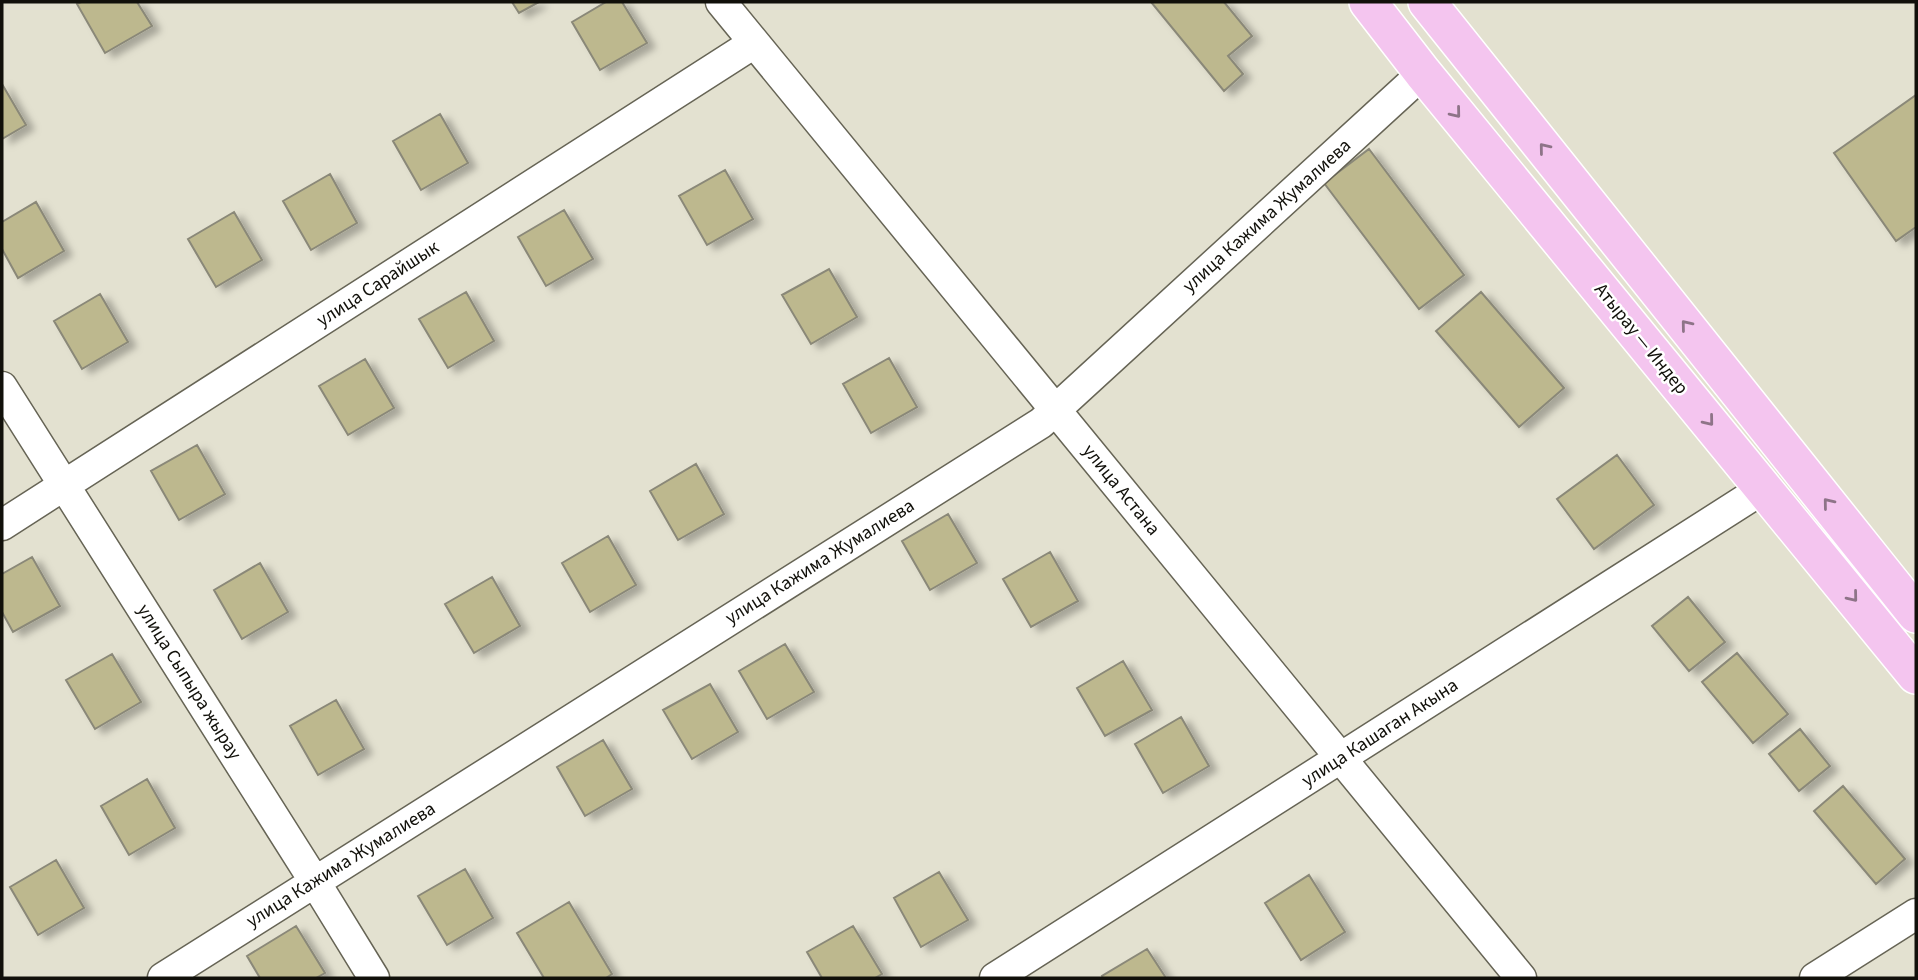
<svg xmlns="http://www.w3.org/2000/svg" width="1918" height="980" viewBox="0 0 1918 980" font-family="'Source Sans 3',sans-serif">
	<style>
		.building { fill: #bdb88e; stroke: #8a8878; stroke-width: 2; filter: url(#shadow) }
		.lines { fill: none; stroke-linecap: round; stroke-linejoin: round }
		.minor-casing { stroke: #666455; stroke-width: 33 }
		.major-casing { stroke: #fff; stroke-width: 40 }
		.minor { stroke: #fff; stroke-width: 30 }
		.major { stroke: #f4c5ef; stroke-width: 37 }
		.oneway { stroke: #8e7488 }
		.labels { text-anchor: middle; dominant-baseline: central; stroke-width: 5; stroke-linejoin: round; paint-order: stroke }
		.street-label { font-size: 19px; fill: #11100a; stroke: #fff }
	</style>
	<defs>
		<filter id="shadow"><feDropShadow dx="8" dy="4.5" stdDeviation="3.5" flood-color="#0004"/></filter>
	</defs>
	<rect width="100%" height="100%" fill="#e3e1d0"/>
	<path class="building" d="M81,2H137L152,26L105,53L77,4Z
		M512,2H539L519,13Z
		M606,2H622L647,43L600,70L572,22Z
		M1151,2H1224L1252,36L1228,56L1243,74L1224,91Z
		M2,84L26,125L2,139Z
		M1916,95V227L1896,241L1834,153Z
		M440,114L468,163L421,190L393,141Z
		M1369,149L1464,275L1419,309L1324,183Z
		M725,170L753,219L707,245L679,196Z
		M330,174L357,223L311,250L283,201Z
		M36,202L64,251L18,278L2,249V222Z
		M564,210L593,259L546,286L518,237Z
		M234,212L262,260L216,287L188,239Z
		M829,269L857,317L811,344L782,295Z
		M466,292L494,341L448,368L419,319Z
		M1481,292L1564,388L1519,427L1436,331Z
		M100,294L128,342L82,369L54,321Z
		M889,358L917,407L871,433L843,384Z
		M365,359L394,408L348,435L319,386Z
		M197,445L225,494L179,520L151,471Z
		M1617,455L1654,505L1594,549L1557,499Z
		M696,464L724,514L678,540L650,491Z
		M948,514L977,563L930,590L902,541Z
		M608,536L636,585L590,612L562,563Z
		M1050,552L1078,601L1031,627L1003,579Z
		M32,557L60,606L13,632L2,612V574Z
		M260,563L288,612L242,639L214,590Z
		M492,577L520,626L474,653L445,604Z
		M1688,597L1725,642L1689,671L1652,626Z
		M785,644L814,692L767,719L739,671Z
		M1737,653L1788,714L1753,743L1702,682Z
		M112,654L141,702L95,729L66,680Z
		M1123,661L1152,710L1105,736L1077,688Z
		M710,684L738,732L692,759L663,710Z
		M336,700L364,749L318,775L290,726Z
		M1181,717L1209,766L1163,793L1135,744Z
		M1800,729L1830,766L1799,791L1769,754Z
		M603,740L632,789L585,816L557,767Z
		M147,779L175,828L129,855L101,806Z
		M1843,786L1905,859L1876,884L1814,811Z
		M56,860L84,908L38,935L10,887Z
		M465,869L493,918L447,945L418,896Z
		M939,872L968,920L921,947L894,898Z
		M1309,875L1345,932L1301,960L1265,903Z
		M569,902L612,974L606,978H544L517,933Z
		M296,926L325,973L316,978H260L247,956Z
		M853,926L882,974L875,978H822L807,952Z
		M1147,949L1166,978H1103L1102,976Z"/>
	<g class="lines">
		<g class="minor-casing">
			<path id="minor" d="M721,2L1521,978
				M2,387L315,882L374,978
				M2,525L754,43
				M163,978L1041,423L1423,73
				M995,978L1764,488
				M1815,978L1916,914"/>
		</g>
		<g class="major-casing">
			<path id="major" d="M1368,2L1423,73L1916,675
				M1427,2L1916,614"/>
		</g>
		<use href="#minor" class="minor"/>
		<use href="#major" class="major"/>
	</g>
	<defs><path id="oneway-chevron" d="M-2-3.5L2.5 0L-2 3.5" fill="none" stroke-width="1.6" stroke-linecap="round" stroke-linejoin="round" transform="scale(1.75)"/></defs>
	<g class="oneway">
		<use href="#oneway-chevron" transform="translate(1456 113) rotate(51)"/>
		<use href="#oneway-chevron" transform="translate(1544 148) rotate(-129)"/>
		<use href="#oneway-chevron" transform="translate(1686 325) rotate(-129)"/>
		<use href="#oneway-chevron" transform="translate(1709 421) rotate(51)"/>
		<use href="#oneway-chevron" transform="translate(1828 503) rotate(-129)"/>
		<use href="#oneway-chevron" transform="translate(1853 597) rotate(51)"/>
	</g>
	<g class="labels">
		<g class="street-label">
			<text transform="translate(1267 216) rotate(-42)">улица Кажима Жумалиева</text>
			<text transform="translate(378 284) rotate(-33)">улица Сарайшык</text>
			<text transform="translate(1641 339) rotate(51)">Атырау — Индер</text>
			<text transform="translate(1121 490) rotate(51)">улица Астана</text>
			<text transform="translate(820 562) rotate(-32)">улица Кажима Жумалиева</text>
			<text transform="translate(189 682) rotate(58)">улица Сыпыра жырау</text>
			<text transform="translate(1380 733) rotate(-33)">улица Кашаган Акына</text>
			<text transform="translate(341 865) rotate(-32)">улица Кажима Жумалиева</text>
		</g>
	</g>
	<rect width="1918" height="980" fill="none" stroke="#11100a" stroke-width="7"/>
</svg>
